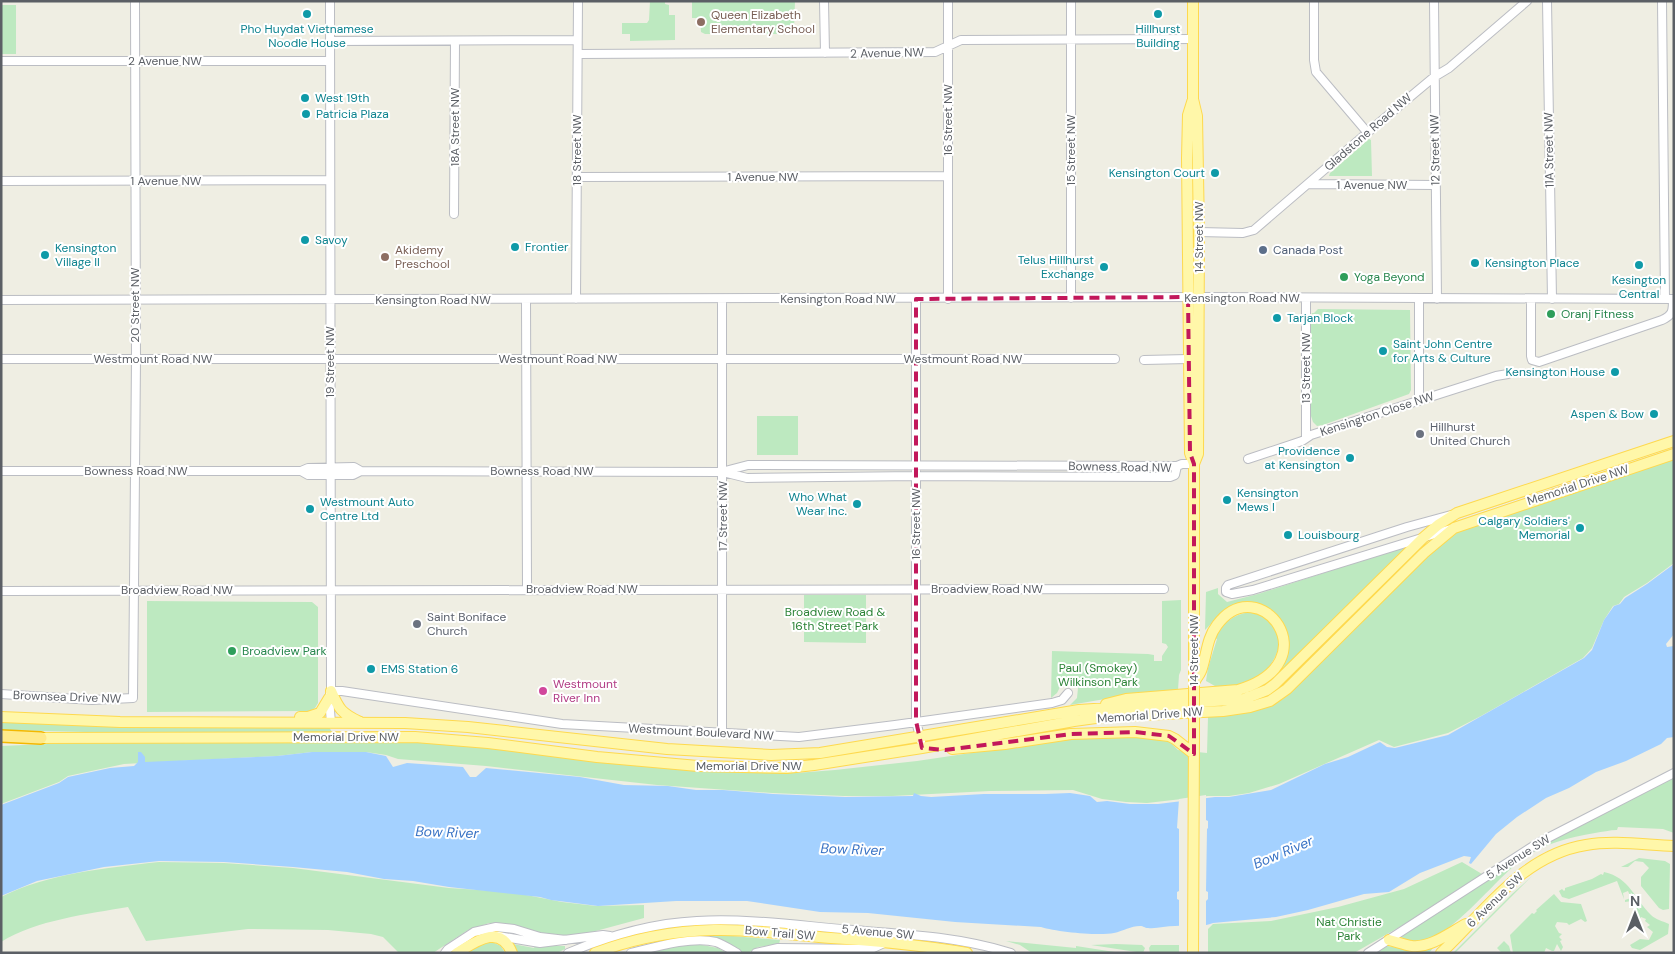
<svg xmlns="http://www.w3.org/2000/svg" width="1675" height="954" viewBox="0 0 1675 954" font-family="'DM Sans',sans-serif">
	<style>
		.green { fill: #bde9c0 }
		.water { fill: #a4d1ff }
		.pier { fill: #efeee3 }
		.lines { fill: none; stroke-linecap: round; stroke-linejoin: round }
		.minor-casing { stroke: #bbbdc3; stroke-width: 10 }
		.major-casing { stroke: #fed94e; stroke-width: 12 }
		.highway-casing { stroke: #f3b800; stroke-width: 14 }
		.minor { stroke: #fff; stroke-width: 8 }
		.major { stroke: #fff7a9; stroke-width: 10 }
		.highway { stroke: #ffea8b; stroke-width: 11 }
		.major-bridge-casing { stroke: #fed94e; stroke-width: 12; stroke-linecap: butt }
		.major-bridge { stroke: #fff7a9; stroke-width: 10 }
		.marked { fill: none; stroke: #c2185b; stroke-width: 4; stroke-dasharray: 10 6; stroke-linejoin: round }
		.culture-dot { fill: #0f9aa8; stroke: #fff; stroke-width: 2 }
		.education-dot { fill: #8d6e63; stroke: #fff; stroke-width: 2 }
		.service-dot { fill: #5c6f8a; stroke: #fff; stroke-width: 2 }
		.leisure-dot { fill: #2e9e5b; stroke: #fff; stroke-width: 2 }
		.worship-dot { fill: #6b7280; stroke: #fff; stroke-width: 2 }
		.hotel-dot { fill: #d1479c; stroke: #fff; stroke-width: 2 }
		.labels { text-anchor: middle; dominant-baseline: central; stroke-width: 4; stroke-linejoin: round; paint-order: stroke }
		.education-label { font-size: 12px; fill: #785e54; stroke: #fff; text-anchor: start }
		.culture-label { font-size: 12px; fill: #0d838f; stroke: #fff; text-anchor: start }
		.street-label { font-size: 12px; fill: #5b5f65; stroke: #fff }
		.service-label { font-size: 12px; fill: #4e5e75; stroke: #fff; text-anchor: start }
		.leisure-label { font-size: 12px; fill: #27864d; stroke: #fff; text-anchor: start }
		.worship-label { font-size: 12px; fill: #5b616d; stroke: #fff; text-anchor: start }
		.park-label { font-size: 12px; fill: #2c8337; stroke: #fff }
		.hotel-label { font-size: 12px; fill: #b23c85; stroke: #fff; text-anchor: start }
		.water-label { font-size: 14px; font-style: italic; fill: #3973c5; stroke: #fff }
	</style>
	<rect width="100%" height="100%" fill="#efeee3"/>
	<path class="green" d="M650,1H665V4L669,5V15H675V40L630,41V34H622V23H647L649,20Z
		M692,1H795L794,31L790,34H705L701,32L700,18H692Z
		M1,5H16V54H1Z
		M1369,139L1371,140L1372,176H1329L1330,173Z
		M1318,309L1410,310L1411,390L1409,394L1323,425L1317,426L1313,422L1311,416V316L1312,313H1314Z
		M757,416H798V455H757Z
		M1674,459V563L1647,583L1624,597L1619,604L1613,606L1604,620L1592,648L1583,658L1481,716L1448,733L1394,747L1379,740L1279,784L1249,793L1229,796H1208L1147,803L1126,802L1102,799L1073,790L990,791L892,796H844L772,793L657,785L486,766L398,759L386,755L366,752H312L277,756L124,764L68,776L59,782L1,804V746L95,742H412L457,745L714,772L796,773L835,770L917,761L1065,739L1140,736L1168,740L1178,750L1207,753L1208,717C1239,714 1261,715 1287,696L1432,550L1459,531Z
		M1404,547L1403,551L1276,677C1277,673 1282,667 1285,661C1287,657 1287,651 1288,646C1290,614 1254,592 1227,609C1217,614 1212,624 1205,630L1206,592L1218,588V594L1227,602L1258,594Z
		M804,595H866V643L804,642Z
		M1181,600V670L1179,675L1178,690L1134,694L1070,705L1077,698L1078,688L1077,686L1067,683L1061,685L1057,693L1051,698L1052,651L1148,654L1154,655V661H1162V656L1168,647L1166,644L1162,643V601Z
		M147,601L312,602L318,607V703L315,708L310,711L147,712Z
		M1250,612C1255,614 1261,615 1265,617C1292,635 1276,667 1253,680C1242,686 1228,687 1216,688L1215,686L1206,681L1208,668L1217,639L1215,638C1223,622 1233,615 1250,612Z
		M1,720C110,729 219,727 329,727L332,732L127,733L1,730Z
		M1674,776V833L1663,829L1618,827L1617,830C1610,830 1602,832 1595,833C1567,838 1542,844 1520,861C1495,880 1452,936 1423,941C1415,943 1408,941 1401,937L1521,857L1563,833Z
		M1639,858L1665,861L1670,864L1669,909L1663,910L1659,908L1641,886V877L1649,868L1643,862L1635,861L1628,867H1621Z
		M159,862L224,863L293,868L449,888L511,892L562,902L596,906L644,905V918L581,935L566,936L539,933L523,928L500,923H489L468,930L433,953H399L383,937L371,934L328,930L248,929L146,941L128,907C88,914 36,920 1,942V897C49,873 106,868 159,862Z
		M1462,862L1482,874L1403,925L1354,953H1208V929L1213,924L1271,921L1338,907L1404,889Z
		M1604,872C1630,878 1634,898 1651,915C1656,920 1663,921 1669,924L1668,934L1640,950L1632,948L1630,945L1640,939L1649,940L1653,932L1647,927L1650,925L1645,921L1646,919L1641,917L1639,921L1635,919V915L1632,914L1636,906L1632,901L1625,902V900L1631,898L1628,891L1623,893L1624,899L1617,881L1569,899L1562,897L1559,891L1562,889L1564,891L1565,890V888L1592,879L1601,874L1603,875Z
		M1532,876L1455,953H1453L1512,894Z
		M1554,894L1561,902L1581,904L1587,921L1585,922L1581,919L1569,925L1567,923L1557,922L1555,926L1559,933L1562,934L1559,937L1562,940L1560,941L1563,947L1561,951L1557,944L1554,951H1552L1546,948L1544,953H1513L1510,935L1532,913L1534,914L1537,911L1536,910Z
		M699,936H733L780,940L779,944L758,947L748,953H740L725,943L661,941L641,945L664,940Z
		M1006,941L1076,948V946L1121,953H1032L1020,945Z
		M1504,941L1509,946L1511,953H1502L1497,948Z
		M492,942L501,946L505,953H463L483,944Z
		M513,944L534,948L535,946H565V949L557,953H515L512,946Z
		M697,944L718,948L727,953H642L674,946Z
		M1116,944L1142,945L1145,948L1143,953L1091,945Z
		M1151,945H1179V953H1150L1149,948Z
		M1388,946L1414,951L1433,948L1429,953H1374Z"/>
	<path class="water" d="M1674,564V634L1666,644L1667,647L1674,646V737L1667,738L1661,744L1626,761L1596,772L1569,788L1546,798L1517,817L1496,834L1471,864L1469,863L1471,857L1464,856L1420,873L1389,892L1364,894L1308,910L1276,917L1213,923C1202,928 1187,924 1175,926C1166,926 1156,929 1148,928C1144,928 1144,926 1140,926C1131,926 1123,931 1114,933C1099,936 1057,932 1041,927L955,922L868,913L820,912L747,901H676L598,906L551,900L540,897L449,887L413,881L384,879L347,872L293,867L224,862L159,861L104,867L37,881L1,896V805L59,783L68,777L110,768L134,766L138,762V752H141L145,757V762L277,756L312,752H366L386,756L393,767L407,763L463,767L470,777H476L486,768L580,777L624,785L668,786L696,790H723L773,794L845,797L913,796L914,793L921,796L931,797L984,794H1045L1070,793L1090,796L1097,802L1107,801L1130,804H1158L1215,797H1229L1271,790L1325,764L1348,757L1380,742L1387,747L1395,748L1448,735L1584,658L1592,650L1604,620L1614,606L1620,604L1625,598L1647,584Z"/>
	<path class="pier" d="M1206,795V820L1208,821V828L1207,829L1206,891L1208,892V899L1206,901V928H1179V900L1177,899V892L1179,891V829L1177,828L1179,799Z"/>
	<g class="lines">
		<g class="minor-casing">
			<path id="minor" d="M330,1L331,691L329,698L331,723
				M824,1L825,53
				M948,1V299
				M1314,1V60L1316,72L1367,132
				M1434,1L1437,299
				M1547,1L1552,299
				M1662,1L1665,299
				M330,41L577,40
				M578,54L935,52L961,40L1193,39
				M1,61H330
				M577,177L948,176
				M1,181L330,180
				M1308,184L1435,185
				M454,214L455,41
				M1199,232L1243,233L1254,230L1374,127L1434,77L1449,68L1527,1
				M1071,298V1
				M576,299L578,1
				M722,299V733
				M916,299V721L921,741
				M1419,299V401
				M1531,299V356L1532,360L1539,362L1662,320C1673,315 1673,311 1673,299
				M1,300L1200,297L1674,299
				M526,300L527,588
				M1,359H1115
				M1144,360L1188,359
				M1306,438V298
				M1248,459L1302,441L1311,435L1496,376L1508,374
				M1,471H301L308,468L354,467L361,471
				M301,471L308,475H353L361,471L723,472L747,478L917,476L1170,477L1175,475L1177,466
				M725,471L748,465L1177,466L1182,464H1194
				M1451,515L1407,527L1228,585L1226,588V592L1232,594L1253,590L1451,529
				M1,591L1164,589
				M331,691H342L562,724L799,737L895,725L1052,703L1062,700L1068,693
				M1,694L92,700L133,698L136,359L135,1
				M498,936L540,943L603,935L610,936
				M445,953L448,949L474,932L496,927L514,929L540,937L566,940
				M568,953C608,936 654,923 697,921C749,918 802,926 853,930C906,934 960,937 1011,953
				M631,953C655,947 692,936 716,942C724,945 730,949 737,953
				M756,953L778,948L871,949L884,943
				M1368,953L1538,843L1674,773"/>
		</g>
		<g class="major-casing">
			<path id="major" d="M1193,1V99L1197,116L1199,232L1198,454L1194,464
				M1193,99L1188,115L1187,158L1190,453L1194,464V682
				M331,691C339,709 341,713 360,722
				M1106,704L1126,699L1238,690C1332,662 1259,568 1217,625C1207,638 1207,653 1202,668C1201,673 1197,677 1195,681
				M1,717L120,722L405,723L468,727L667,749L771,755L820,753L1079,710L1244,699L1267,690L1275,684L1424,537L1438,525L1457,513L1674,441
				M300,717H308L320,713L329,698
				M33,738L415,737L488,743L597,757L698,766L787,768L814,765L922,748L1074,721L1103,717L1223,711L1250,707L1270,701L1287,689L1424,553L1454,528L1674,454
				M952,749L1005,744L1071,734L1135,732L1169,736L1175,739L1194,754
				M1389,940C1397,942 1405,945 1412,946C1431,948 1451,932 1466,924
				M457,953C475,942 500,923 512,953
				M595,953C632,939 674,931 714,930C753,929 792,935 831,938C877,941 922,945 967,953
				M1193,953L1194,732
				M1441,953C1485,912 1522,855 1586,845C1614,840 1645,845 1674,846"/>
		</g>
		<g class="highway-casing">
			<path id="highway" d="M1,736L41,738"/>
		</g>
		<use href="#minor" class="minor"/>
		<use href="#major" class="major"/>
		<use href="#highway" class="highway"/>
		<g class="major-bridge-casing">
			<path id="major-bridge" d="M1194,732V682"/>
		</g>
		<use href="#major-bridge" class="major-bridge"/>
	</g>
	<path class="marked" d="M1188,297L1190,453L1194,464V754L1169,736L1135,732L1071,734L945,750L922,748L916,721V299Z"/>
	<g class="culture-dot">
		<circle cx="307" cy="14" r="5"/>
		<circle cx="1158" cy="14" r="5"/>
		<circle cx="305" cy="98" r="5"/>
		<circle cx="306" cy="114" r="5"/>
		<circle cx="1215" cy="173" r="5"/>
		<circle cx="305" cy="240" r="5"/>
		<circle cx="515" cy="247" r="5"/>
		<circle cx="45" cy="255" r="5"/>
		<circle cx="1475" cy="263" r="5"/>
		<circle cx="1639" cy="265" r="5"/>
		<circle cx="1104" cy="267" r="5"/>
		<circle cx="1277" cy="318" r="5"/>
		<circle cx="1383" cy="351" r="5"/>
		<circle cx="1615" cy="372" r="5"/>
		<circle cx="1654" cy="414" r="5"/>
		<circle cx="1350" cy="458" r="5"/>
		<circle cx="1227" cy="500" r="5"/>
		<circle cx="857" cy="504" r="5"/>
		<circle cx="310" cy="509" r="5"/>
		<circle cx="1580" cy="528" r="5"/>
		<circle cx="1288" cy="535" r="5"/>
		<circle cx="371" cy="669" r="5"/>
	</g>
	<g class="education-dot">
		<circle cx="701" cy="22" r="5"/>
		<circle cx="385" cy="257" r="5"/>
	</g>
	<circle class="service-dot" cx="1263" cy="250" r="5"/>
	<g class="leisure-dot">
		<circle cx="1344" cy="277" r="5"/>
		<circle cx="1551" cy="314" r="5"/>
		<circle cx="232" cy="651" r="5"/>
	</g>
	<g class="worship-dot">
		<circle cx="1420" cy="434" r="5"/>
		<circle cx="417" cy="624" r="5"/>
	</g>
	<circle class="hotel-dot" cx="543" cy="691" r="5"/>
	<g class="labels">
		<g class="education-label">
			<text x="711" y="15">Queen Elizabeth<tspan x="711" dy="14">Elementary School</tspan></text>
			<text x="395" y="250">Akidemy<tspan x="395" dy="14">Preschool</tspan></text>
		</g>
		<g class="culture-label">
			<text x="307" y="29" text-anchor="middle">Pho Huydat Vietnamese<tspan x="307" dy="14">Noodle House</tspan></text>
			<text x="1158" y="29" text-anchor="middle">Hillhurst<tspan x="1158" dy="14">Building</tspan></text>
			<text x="315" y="98">West 19th</text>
			<text x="316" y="114">Patricia Plaza</text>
			<text x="1205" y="173" text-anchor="end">Kensington Court</text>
			<text x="315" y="240">Savoy</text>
			<text x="525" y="247">Frontier</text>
			<text x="55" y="248">Kensington<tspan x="55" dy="14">Village II</tspan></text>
			<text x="1094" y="260" text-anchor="end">Telus Hillhurst<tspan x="1094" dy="14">Exchange</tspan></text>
			<text x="1485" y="263">Kensington Place</text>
			<text x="1639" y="280" text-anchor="middle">Kesington<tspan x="1639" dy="14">Central</tspan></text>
			<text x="1287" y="318">Tarjan Block</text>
			<text x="1393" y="344">Saint John Centre<tspan x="1393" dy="14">for Arts &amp; Culture</tspan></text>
			<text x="1605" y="372" text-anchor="end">Kensington House</text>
			<text x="1644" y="414" text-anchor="end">Aspen &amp; Bow</text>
			<text x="1340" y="451" text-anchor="end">Providence<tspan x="1340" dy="14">at Kensington</tspan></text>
			<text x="1237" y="493">Kensington<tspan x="1237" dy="14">Mews I</tspan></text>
			<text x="847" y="497" text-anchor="end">Who What<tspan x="847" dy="14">Wear Inc.</tspan></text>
			<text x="320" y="502">Westmount Auto<tspan x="320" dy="14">Centre Ltd</tspan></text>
			<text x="1570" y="521" text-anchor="end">Calgary Soldiers'<tspan x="1570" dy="14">Memorial</tspan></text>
			<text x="1298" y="535">Louisbourg</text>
			<text x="381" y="669">EMS Station 6</text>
		</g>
		<g class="street-label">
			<text transform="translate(887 53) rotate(-1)">2 Avenue NW</text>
			<text x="165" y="61">2 Avenue NW</text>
			<text transform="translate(948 120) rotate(-90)">16 Street NW</text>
			<text transform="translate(455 127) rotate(-90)">18A Street NW</text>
			<text transform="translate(1368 132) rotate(-41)">Gladstone Road NW</text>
			<text transform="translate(577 150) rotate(-90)">18 Street NW</text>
			<text transform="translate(1071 150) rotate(-90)">15 Street NW</text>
			<text transform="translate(1435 150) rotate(-91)">12 Street NW</text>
			<text transform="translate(1549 150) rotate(-91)">11A Street NW</text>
			<text x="763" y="177">1 Avenue NW</text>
			<text x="166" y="181">1 Avenue NW</text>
			<text x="1372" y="185">1 Avenue NW</text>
			<text transform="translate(1199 237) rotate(-90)">14 Street NW</text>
			<text x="1242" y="298">Kensington Road NW</text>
			<text x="838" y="299">Kensington Road NW</text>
			<text x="433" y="300">Kensington Road NW</text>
			<text transform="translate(135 305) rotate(-90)">20 Street NW</text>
			<text x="153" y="359">Westmount Road NW</text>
			<text x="558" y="359">Westmount Road NW</text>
			<text x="963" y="359">Westmount Road NW</text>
			<text transform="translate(330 362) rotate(-90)">19 Street NW</text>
			<text transform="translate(1306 368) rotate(-90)">13 Street NW</text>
			<text transform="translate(1377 414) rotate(-18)">Kensington Close NW</text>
			<text transform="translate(1120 467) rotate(1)">Bowness Road NW</text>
			<text x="136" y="471">Bowness Road NW</text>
			<text x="542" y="471">Bowness Road NW</text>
			<text transform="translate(1578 485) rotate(-18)">Memorial Drive NW</text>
			<text transform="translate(723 516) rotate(-90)">17 Street NW</text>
			<text transform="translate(916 524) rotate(-90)">16 Street NW</text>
			<text x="582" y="589">Broadview Road NW</text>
			<text x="987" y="589">Broadview Road NW</text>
			<text x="177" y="590">Broadview Road NW</text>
			<text transform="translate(1194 650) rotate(-90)">14 Street NW</text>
			<text transform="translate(67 697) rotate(2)">Brownsea Drive NW</text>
			<text transform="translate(1150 715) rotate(-4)">Memorial Drive NW</text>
			<text transform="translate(701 732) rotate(3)">Westmount Boulevard NW</text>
			<text x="346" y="737">Memorial Drive NW</text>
			<text x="749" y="766">Memorial Drive NW</text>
			<text transform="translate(1518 857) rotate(-32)">5 Avenue SW</text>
			<text transform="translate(1495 900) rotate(-44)">6 Avenue SW</text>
			<text transform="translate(878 932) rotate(5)">5 Avenue SW</text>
			<text transform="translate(780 933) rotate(5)">Bow Trail SW</text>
		</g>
		<g class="service-label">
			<text x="1273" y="250">Canada Post</text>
		</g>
		<g class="leisure-label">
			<text x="1354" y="277">Yoga Beyond</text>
			<text x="1561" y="314">Oranj Fitness</text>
			<text x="242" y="651">Broadview Park</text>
		</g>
		<g class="worship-label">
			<text x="1430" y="427">Hillhurst<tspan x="1430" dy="14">United Church</tspan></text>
			<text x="427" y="617">Saint Boniface<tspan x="427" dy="14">Church</tspan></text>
		</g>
		<g class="park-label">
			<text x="835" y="612">Broadview Road &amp;<tspan x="835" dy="14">16th Street Park</tspan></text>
			<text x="1098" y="668">Paul (Smokey)<tspan x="1098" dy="14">Wilkinson Park</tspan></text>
			<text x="1349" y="922">Nat Christie<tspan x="1349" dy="14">Park</tspan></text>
		</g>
		<g class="hotel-label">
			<text x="553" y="684">Westmount<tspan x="553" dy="14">River Inn</tspan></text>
		</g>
		<g class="water-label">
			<text transform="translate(447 832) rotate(2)">Bow River</text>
			<text transform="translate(852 849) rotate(2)">Bow River</text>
			<text transform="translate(1283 852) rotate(-23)">Bow River</text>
		</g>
	</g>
	<rect width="1675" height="954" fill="none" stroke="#5b5f65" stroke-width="5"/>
	<g transform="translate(1635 914)" stroke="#ffffff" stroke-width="4" paint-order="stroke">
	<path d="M0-4L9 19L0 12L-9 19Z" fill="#5b5f65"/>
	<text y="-8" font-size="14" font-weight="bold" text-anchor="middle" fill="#5b5f65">N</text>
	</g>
</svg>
